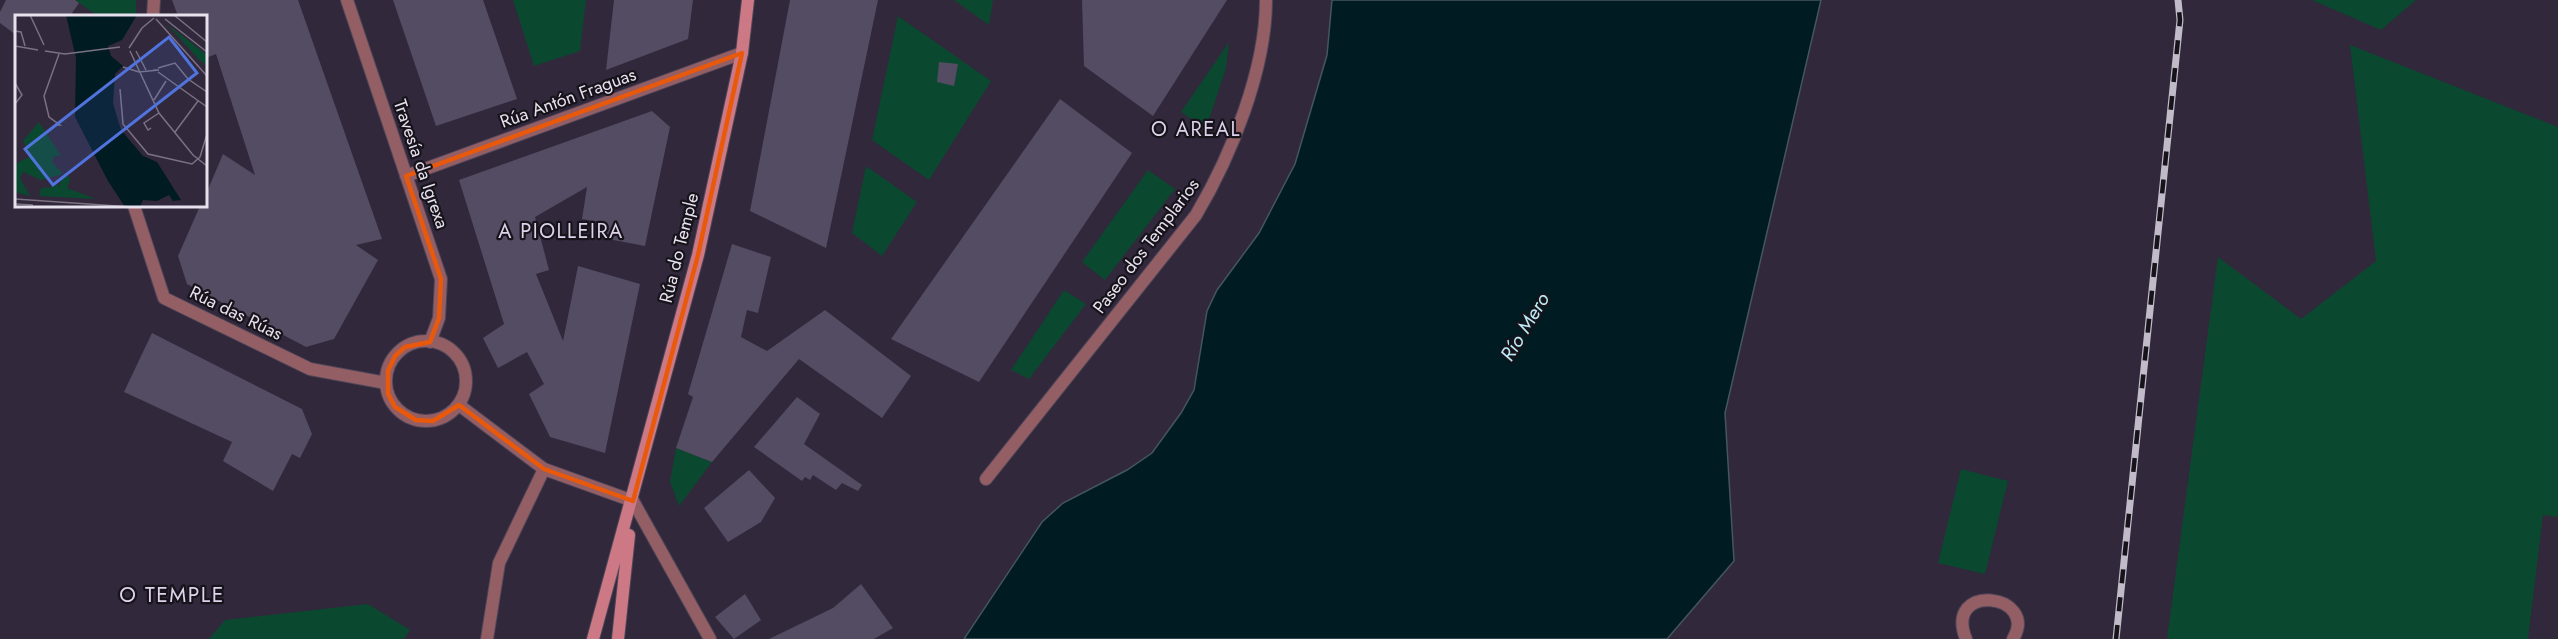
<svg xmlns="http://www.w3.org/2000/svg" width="2558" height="639" viewBox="0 0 2558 639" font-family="Jost,sans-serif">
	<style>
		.green { fill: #0b4830 }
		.water { fill: #001b22; stroke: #45565f; stroke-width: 1.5 }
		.building { fill: #534c62 }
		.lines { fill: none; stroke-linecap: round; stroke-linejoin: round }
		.lane-casing { stroke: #4e4658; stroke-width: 14 }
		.street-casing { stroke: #4e4658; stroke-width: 14 }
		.secondary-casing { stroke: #4e4658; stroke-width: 14 }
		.lane { stroke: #945e65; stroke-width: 12 }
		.street { stroke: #945e65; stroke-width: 12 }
		.secondary { stroke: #cd7985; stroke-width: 12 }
		.rail-casing { stroke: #c1bac8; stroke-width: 7 }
		.rail { stroke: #17131b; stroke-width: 4.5; stroke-dasharray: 14; stroke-linecap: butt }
		.marked { fill: none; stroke: #e8590c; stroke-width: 4.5; stroke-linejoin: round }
		.labels { text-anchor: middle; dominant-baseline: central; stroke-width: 4.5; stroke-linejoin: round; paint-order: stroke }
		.street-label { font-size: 18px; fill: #e7e1ee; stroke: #17131b }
		.neighbourhood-label { font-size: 20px; letter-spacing: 1.5px; fill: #ded2eb; stroke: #17131b }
		.water-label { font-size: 20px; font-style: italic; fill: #bbe9f5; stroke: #17131b }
		.quarter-label { font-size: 21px; letter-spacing: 1.5px; fill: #ded2eb; stroke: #17131b }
		.inset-road { fill: none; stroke: #7a7283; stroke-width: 1.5 }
		.view { fill: #5073de; fill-opacity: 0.15; stroke: #5073de; stroke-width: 3 }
		.inset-edge { fill: none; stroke: #e7e1ee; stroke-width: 3 }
	</style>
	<rect width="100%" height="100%" fill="#31283b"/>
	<path class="green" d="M75,0H136V16H98Z
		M513,0H586L580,51L534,66Z
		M954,0H993L989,25Z
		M2312,0H2416L2381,30Z
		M898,16L991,81L929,180L872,140Z
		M1229,42L1226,68L1206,129L1181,112Z
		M2350,45L2558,127V517L2543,515L2528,639H2167L2218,257L2301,319L2376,261Z
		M866,166L917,202L882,256L852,233Z
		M1148,170L1175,189L1105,280L1082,262Z
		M1064,290L1086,304L1029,379L1011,370Z
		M676,448L712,462L679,506L670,482Z
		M1961,469L2008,481L1985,574L1938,563Z
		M368,604L410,630L404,639H209L225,620Z"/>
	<path class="water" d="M1332,0H1821L1725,413L1734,561L1667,639H964L1042,522L1063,503L1127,470L1152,453L1181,413L1194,390L1207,311L1217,290L1259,233L1295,164L1327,55Z"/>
	<path class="building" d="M6,0H75L79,3L70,16H16V35L0,23V12Z
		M172,0H298L382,239L356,245L378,260L334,339L306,347L187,284L178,256L200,206H206V194L223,154L255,175L216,54L206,58V16H178Z
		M393,0H483L517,99L436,126Z
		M614,0H693L688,39L606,70Z
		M790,0H878L826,248L750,211Z
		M1082,0H1227L1153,116L1084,66Z
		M939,62L958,64L954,86L937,82Z
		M1060,99L1132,153L979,382L891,339Z
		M652,111L670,127L645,246L603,238L606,223L582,219L587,187L535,217L549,270L536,274L563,341L578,266L640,284L605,453L550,437L529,394L544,384L527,352L498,368L483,338L504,324L459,180Z
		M732,244L771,257L758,313L747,310L741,337L767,351L825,310L911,376L882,418L799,359L712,462L676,448L693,397L688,394Z
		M152,333L302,409L312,434L300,458L292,454L273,491L223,461L232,442L124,392Z
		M797,397L820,414L804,444L862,485L858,491L842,483L836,490L813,475L810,480L805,477L802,481L754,447Z
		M749,470L775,498L761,522L728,542L704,508Z
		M861,584L893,628L874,639H769L833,608Z
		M745,594L761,620L734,639L715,617Z"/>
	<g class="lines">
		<g class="lane-casing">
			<path id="lane" d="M633,501L710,639
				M487,639L499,563L544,469"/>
		</g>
		<g class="street-casing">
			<path id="street" d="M347,0L441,279L439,318L430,342
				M153,16L154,0
				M406,176L742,53
				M134,206L164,298L310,369L386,383
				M386 381a40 40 0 1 1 80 0a40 40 0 1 1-80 0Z
				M459,405L544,469L633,501
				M986,479L1196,215C1231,156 1266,70 1266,0
				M1966,639C1943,581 2040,594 2013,639"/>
		</g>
		<g class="secondary-casing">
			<path id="secondary" d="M593,639L698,255L742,53L748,0
				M618,639L629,535"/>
		</g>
		<use href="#lane" class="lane"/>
		<use href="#street" class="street"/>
		<use href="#secondary" class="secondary"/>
		<g class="rail-casing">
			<path id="rail" d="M2116,639L2180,20L2178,0"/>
		</g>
		<use href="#rail" class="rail"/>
	</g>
	<path class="marked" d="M742,53L698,255L633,501L544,469L459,405L433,421L416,420L395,407L388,394V371L395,356L405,347L430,342L439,318L441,279L406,176Z"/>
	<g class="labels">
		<g class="street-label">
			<text transform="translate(568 98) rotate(-20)">Rúa Antón Fraguas</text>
			<text transform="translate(421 164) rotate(71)">Travesía da Igrexa</text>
			<text transform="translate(1146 246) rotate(-53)">Paseo dos Templarios</text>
			<text transform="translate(679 248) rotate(-76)">Rúa do Temple</text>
			<text transform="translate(236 313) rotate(26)">Rúa das Rúas</text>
		</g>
		<g class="neighbourhood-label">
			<text x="1196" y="129">O AREAL</text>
			<text x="561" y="231">A PIOLLEIRA</text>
		</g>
		<g class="water-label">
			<text transform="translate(1525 327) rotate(-59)">Río Mero</text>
		</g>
		<g class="quarter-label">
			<text x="172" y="595">O TEMPLE</text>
		</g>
	</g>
	<g transform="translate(15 15)">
		<rect width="192" height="192" fill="#31283b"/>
		<path d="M152,9L192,40V50L185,46ZM24,107L46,141H39L37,147L48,159L26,165L8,157L5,163L15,181L0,177V149L16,141L8,126ZM52,159L55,164L52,173L81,184L24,181L26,173L38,172L41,168L44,172L47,161Z" fill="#0b4830"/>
		<path d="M51,0H122L107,25L93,31L96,41L108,51L100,59L98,88L106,115L128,141L142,147L166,185L158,186L154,180L142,186L128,185L125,192H110L93,166L60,102L61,43Z" fill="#001b22"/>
		<path class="inset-road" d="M15,0L29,30M159,0L192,27M141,4L192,61M150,4L192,37M0,16L6,17L10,31M0,31L23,35M114,33L127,13L139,3M30,36L50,39L105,32M115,36L144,98L178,140L192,151M121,36L131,55M108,52L124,57L144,55H138M143,53L160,48L173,64L192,77M143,57L192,92M0,68L7,80L0,89M105,74L108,109L133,139L177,149L185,142L192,119M139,85L151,66M41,110H45L34,102L29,81L44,39M136,113L133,115L129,108L144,98M160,117L183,86M0,184L117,192M0,189L18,190"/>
		<path class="view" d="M154,22L182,58L38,170L10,134Z"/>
		<rect width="192" height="192" class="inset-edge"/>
	</g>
</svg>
